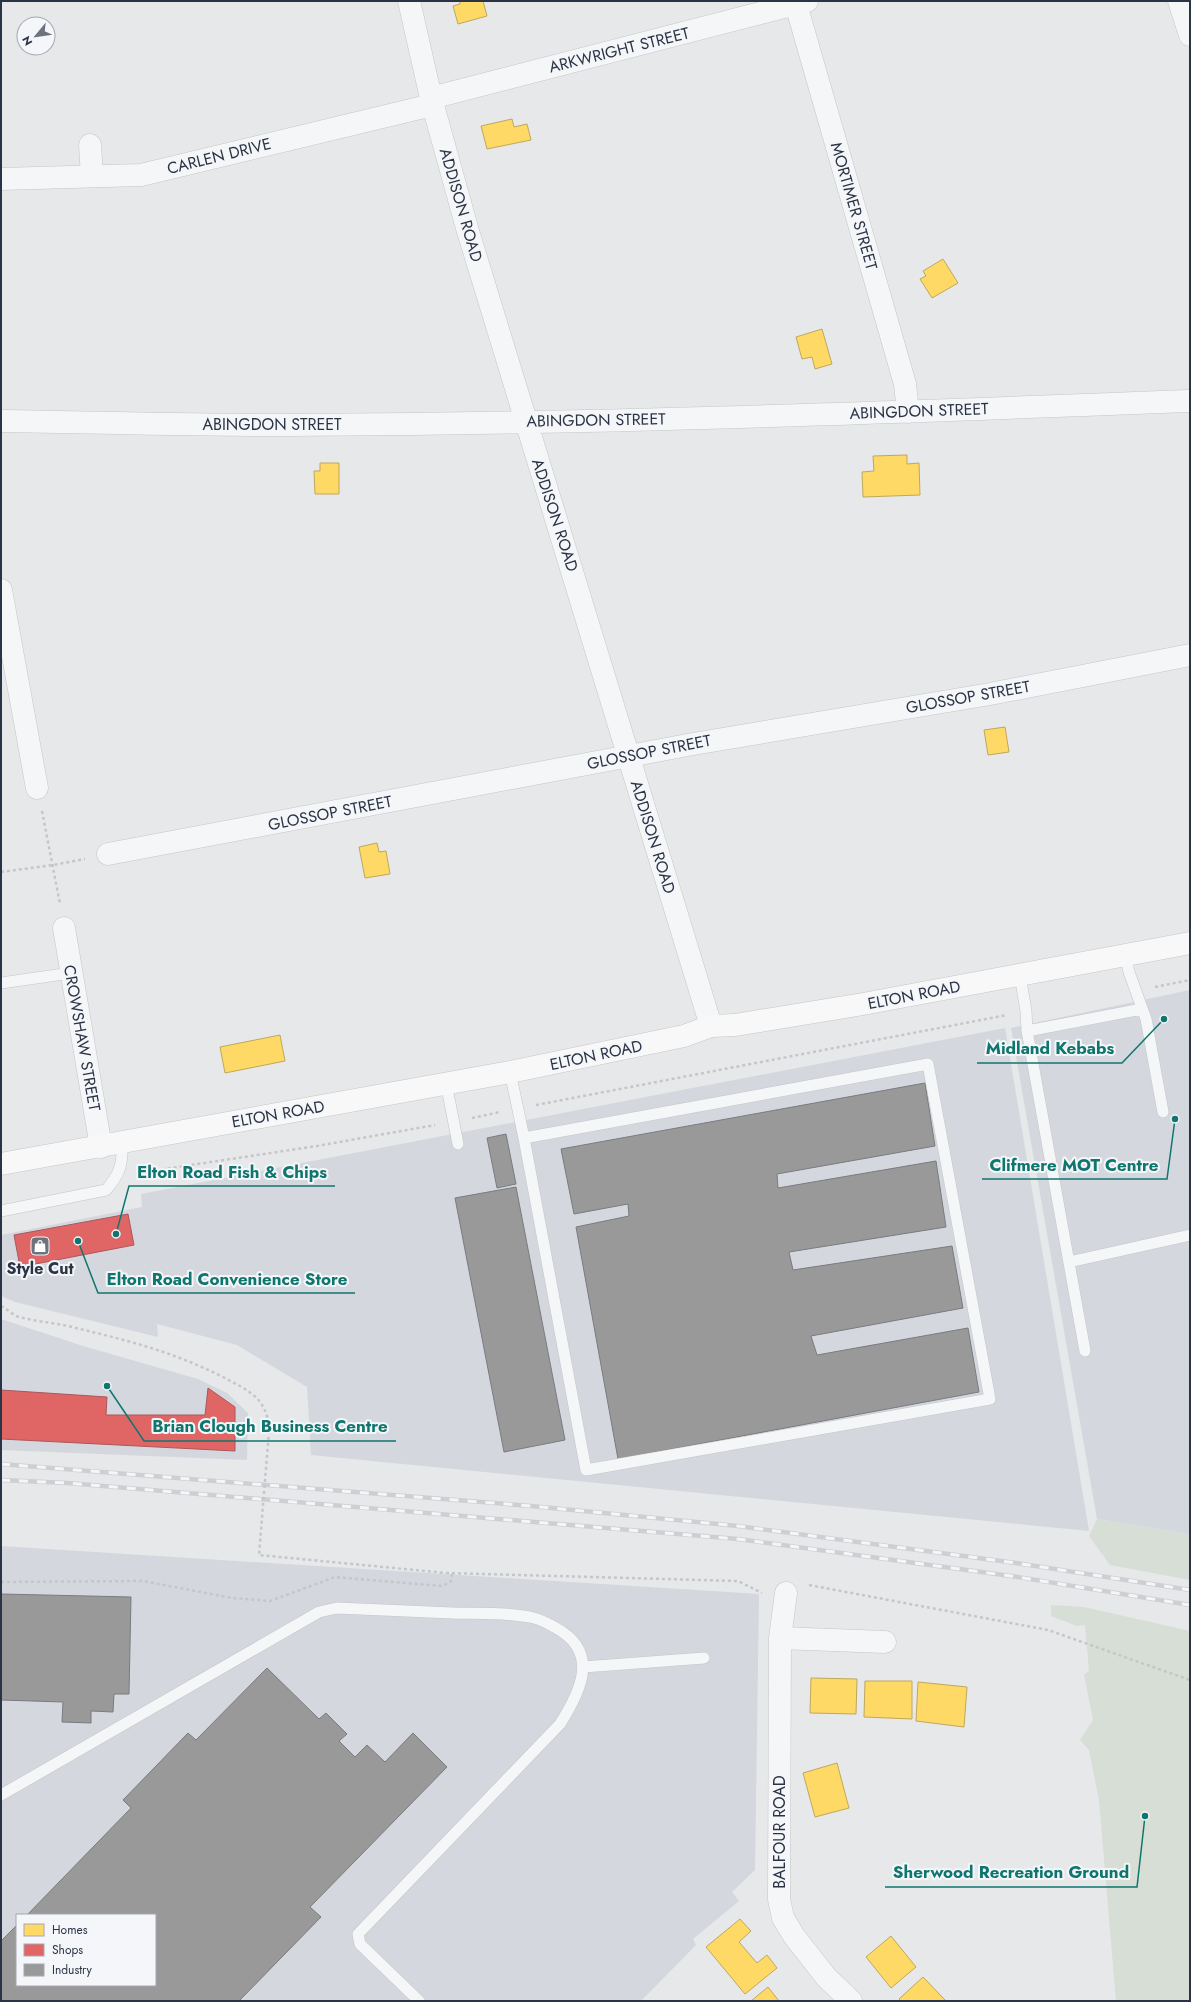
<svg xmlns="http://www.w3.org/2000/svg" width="1191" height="2002" viewBox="0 0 1191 2002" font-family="Jost,sans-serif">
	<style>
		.built { fill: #d4d7dd; fill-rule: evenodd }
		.green { fill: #d6ded6 }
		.homes { fill: #ffd966; stroke: #bfa85c }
		.shops { fill: #e06666; stroke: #aa575c }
		.industry { fill: #999; stroke: #787b80 }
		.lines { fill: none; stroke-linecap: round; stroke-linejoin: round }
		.lane-casing { stroke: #c4c6c8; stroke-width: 12 }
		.street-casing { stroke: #c4c6c8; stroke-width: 23 }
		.secondary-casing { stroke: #c4c6c8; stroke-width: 23 }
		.path { stroke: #c5c6ca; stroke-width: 2.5; stroke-dasharray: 3 3; stroke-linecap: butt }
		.lane { stroke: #f5f6f7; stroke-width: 11 }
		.street { stroke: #f5f6f7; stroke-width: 22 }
		.secondary { stroke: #f8f8f8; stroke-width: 22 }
		.rail-casing { stroke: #cecfd2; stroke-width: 4.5 }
		.rail { stroke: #f4f6f9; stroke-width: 3; stroke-dasharray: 9; stroke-linecap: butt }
		.path-bridge { stroke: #c5c6ca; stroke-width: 2.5; stroke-dasharray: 3 3; stroke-linecap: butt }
		.labels { text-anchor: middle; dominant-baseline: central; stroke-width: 4; stroke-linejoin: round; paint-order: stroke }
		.street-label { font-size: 16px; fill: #2b3445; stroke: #f4f6f9 }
		.poi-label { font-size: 16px; font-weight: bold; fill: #2b3445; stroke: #f4f6f9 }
		.leader { fill: none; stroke: #0f766e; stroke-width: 1.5 }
		.callout-dot { fill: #0f766e; stroke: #f4f6f9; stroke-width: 1.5 }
		.callout-label { font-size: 17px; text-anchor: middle; font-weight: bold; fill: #0f766e; stroke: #f4f6f9; stroke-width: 4; stroke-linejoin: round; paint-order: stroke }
	</style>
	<rect width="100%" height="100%" fill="#e6e8ea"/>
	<path class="built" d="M1190,990V1534L1097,1519L1011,1028Z
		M1005,1028L1089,1531L311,1455L307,1387L237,1345L157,1324L158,1337L15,1302L1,1296V1235L142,1207L141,1194Z
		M1,1319L83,1346L198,1379L227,1393L248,1413L247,1460L1,1450Z
		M1,1546L759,1594L755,1870L732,1892L739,1901L693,1939L696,1945L641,2001H1ZM17,1915H155V1985H17Z"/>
	<path class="green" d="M1097,1519L1190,1534V1580L1110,1565L1089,1536Z
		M1051,1605L1084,1607L1190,1631V2001H1116L1099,1800L1089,1750L1080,1740L1093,1720L1084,1675L1089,1671L1085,1625L1077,1626L1051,1616Z"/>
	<path class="homes" d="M460,1H483L487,16L458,24L453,6L460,4Z
		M512,119L514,127L527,124L531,140L487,149L481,126Z
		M943,259L958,283L932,298L920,279L926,276L923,271Z
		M822,329L832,364L815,369L812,357L802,359L796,337Z
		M907,455V464L919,463L920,495L863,497L862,472L874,471L873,456Z
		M320,463H339V494H315L314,471H320Z
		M1005,727L1009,752L988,755L984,730Z
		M377,843L379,852L386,851L390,874L365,878L359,847Z
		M280,1035L285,1061L225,1073L220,1047Z
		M811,1678L857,1679L856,1714L810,1713Z
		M865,1681H912V1719L864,1717Z
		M918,1682L967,1687L964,1727L916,1721Z
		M837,1763L849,1808L815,1817L803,1773Z
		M740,1919L751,1931L739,1942L757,1963L767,1955L777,1968L745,1994L706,1947Z
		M891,1936L916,1967L891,1988L866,1957Z
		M923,1977L946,2001H901L899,1999Z
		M768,1987L779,2001H751Z"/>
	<path class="shops" d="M128,1214L134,1245L20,1267L14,1235Z
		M208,1388L235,1407V1451L1,1439V1390L107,1397L106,1415H205Z"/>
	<path class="industry" d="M925,1083L935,1146L777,1174L778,1188L936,1161L946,1227L789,1252L793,1270L952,1246L963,1308L811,1336L817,1355L968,1328L979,1392L618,1459L576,1227L629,1216L628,1204L574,1214L561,1149Z
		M506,1134L516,1184L497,1188L487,1138Z
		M516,1187L565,1440L504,1452L455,1198Z
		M1,1594L131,1597L129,1694H114L113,1712L91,1711V1723L62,1722L63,1702L1,1700Z
		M267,1668L319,1719L326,1713L347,1734L339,1741L355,1757L367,1745L385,1762L413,1733L447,1767L310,1907L321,1917L239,2001H1V1941L17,1925V1985H155V1915H27L131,1808L123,1800L188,1733L196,1740Z"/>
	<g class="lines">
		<g class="lane-casing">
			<path id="lane" d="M1125,955L1129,972L1146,1019L1163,1112
				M1020,975L1026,1011L1027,1031L1085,1351
				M1,983L71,973
				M1027,1031L1142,1009
				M510,1072L524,1138L586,1470L990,1399L928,1064L524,1138
				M446,1083L458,1144
				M1,1211L106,1190C120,1174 123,1164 122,1142
				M1069,1262L1190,1235
				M583,1667L704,1658
				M1,1795L319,1612L337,1608C375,1610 414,1611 452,1613C479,1614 508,1612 534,1618C542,1620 549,1624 556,1628C600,1652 581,1691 560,1724L358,1934L360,1944L419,2001"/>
		</g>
		<g class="street-casing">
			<path id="street" d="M409,1L431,98L467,228L711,1026
				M795,1L905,384L908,412
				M1179,1L1190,35
				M431,98L807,1
				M90,145L92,176
				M1,179L141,175L432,105
				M1,421C87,422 172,425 258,425C569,425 879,413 1190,401
				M1,590L37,788
				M108,854L693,744L990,694L1190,655
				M64,928L101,1147
				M786,1593L780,1638L779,1899L783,1918L794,1936L826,1977L851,2001
				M780,1638L885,1642"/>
		</g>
		<g class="secondary-casing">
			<path id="secondary" d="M1,1164L510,1072L684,1036L711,1026L735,1025L863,1004L1190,943"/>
		</g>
		<path class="path" d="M42,811L60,904
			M1,872L53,865L85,859
			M1155,987L1190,980
			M536,1105L1007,1015
			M472,1118L500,1112
			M138,1173L317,1146L435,1125
			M1,1306C7,1309 13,1315 19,1317C38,1322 58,1323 76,1328C130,1341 173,1352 223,1377C249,1391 268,1398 269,1431
			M446,1573L738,1581L762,1593
			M1,1582L143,1581L232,1598L270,1601L335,1577L443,1586L451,1581L452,1573
			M809,1585L1048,1630L1190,1680"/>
		<use href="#lane" class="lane"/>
		<use href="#street" class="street"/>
		<use href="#secondary" class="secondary"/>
		<g class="rail-casing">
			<path id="rail" d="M1,1464L531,1506L738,1526L1016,1563L1190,1590
				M1,1480L67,1483L738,1539L1011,1576L1190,1605"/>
		</g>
		<use href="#rail" class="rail"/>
		<path class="path-bridge" d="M269,1431L259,1555L446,1573"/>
	</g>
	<defs>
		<g id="shop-square" transform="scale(1)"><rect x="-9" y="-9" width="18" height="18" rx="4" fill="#6c737f" stroke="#f4f6f9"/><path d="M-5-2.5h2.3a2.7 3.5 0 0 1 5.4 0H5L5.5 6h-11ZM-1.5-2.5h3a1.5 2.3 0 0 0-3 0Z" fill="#fff"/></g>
	</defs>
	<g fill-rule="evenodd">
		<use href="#shop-square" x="40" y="1246"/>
	</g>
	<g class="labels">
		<g class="street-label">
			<text transform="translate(619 50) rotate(-14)">ARKWRIGHT STREET</text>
			<text transform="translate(219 156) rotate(-14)">CARLEN DRIVE</text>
			<text transform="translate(461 205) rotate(74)">ADDISON ROAD</text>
			<text transform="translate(854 206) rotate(74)">MORTIMER STREET</text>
			<text transform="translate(919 411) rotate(-2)">ABINGDON STREET</text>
			<text transform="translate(596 420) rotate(-1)">ABINGDON STREET</text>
			<text x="272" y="424">ABINGDON STREET</text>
			<text transform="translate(555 515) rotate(72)">ADDISON ROAD</text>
			<text transform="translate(968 697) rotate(-10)">GLOSSOP STREET</text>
			<text transform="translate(649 752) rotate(-11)">GLOSSOP STREET</text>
			<text transform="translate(330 813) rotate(-11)">GLOSSOP STREET</text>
			<text transform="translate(653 837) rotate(73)">ADDISON ROAD</text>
			<text transform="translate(914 995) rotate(-11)">ELTON ROAD</text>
			<text transform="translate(82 1038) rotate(80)">CROWSHAW STREET</text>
			<text transform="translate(596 1055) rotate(-12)">ELTON ROAD</text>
			<text transform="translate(278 1114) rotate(-10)">ELTON ROAD</text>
			<text transform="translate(779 1832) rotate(-90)">BALFOUR ROAD</text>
		</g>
		<g class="poi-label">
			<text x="40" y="1268">Style Cut</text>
		</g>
	</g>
	<path class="leader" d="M1164 1019L1122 1063H977M1175 1119L1167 1179H982M116 1234L129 1186H335M78 1241L98 1293H355M107 1386L144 1441H396M1145 1816L1137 1887H885"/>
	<g class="callout-dot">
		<circle cx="1164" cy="1019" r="4"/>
		<circle cx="1175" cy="1119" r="4"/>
		<circle cx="116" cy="1234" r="4"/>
		<circle cx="78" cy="1241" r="4"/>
		<circle cx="107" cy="1386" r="4"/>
		<circle cx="1145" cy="1816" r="4"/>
	</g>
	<g class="callout-label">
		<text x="1050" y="1054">Midland Kebabs</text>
		<text x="1074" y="1171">Clifmere MOT Centre</text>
		<text x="232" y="1178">Elton Road Fish &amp; Chips</text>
		<text x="227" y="1285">Elton Road Convenience Store</text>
		<text x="270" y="1432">Brian Clough Business Centre</text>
		<text x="1011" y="1878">Sherwood Recreation Ground</text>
	</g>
	<rect width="1191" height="2002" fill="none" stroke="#2b3445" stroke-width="4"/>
	<rect x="16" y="1914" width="140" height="72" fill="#f4f6f9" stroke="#a4a8b1"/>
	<rect x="24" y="1924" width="20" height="12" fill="#ffd966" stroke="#a4a8b1"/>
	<text x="52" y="1934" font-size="12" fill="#2b3445">Homes</text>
	<rect x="24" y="1944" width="20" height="12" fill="#e06666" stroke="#a4a8b1"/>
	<text x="52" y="1954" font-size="12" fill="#2b3445">Shops</text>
	<rect x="24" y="1964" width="20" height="12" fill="#999999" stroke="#a4a8b1"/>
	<text x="52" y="1974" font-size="12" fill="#2b3445">Industry</text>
	<g transform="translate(36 36) rotate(241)"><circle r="19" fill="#f4f6f9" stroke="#a4a8b1"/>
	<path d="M0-3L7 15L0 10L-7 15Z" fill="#6c737f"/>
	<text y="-6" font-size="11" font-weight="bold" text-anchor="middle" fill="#2b3445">N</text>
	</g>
</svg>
